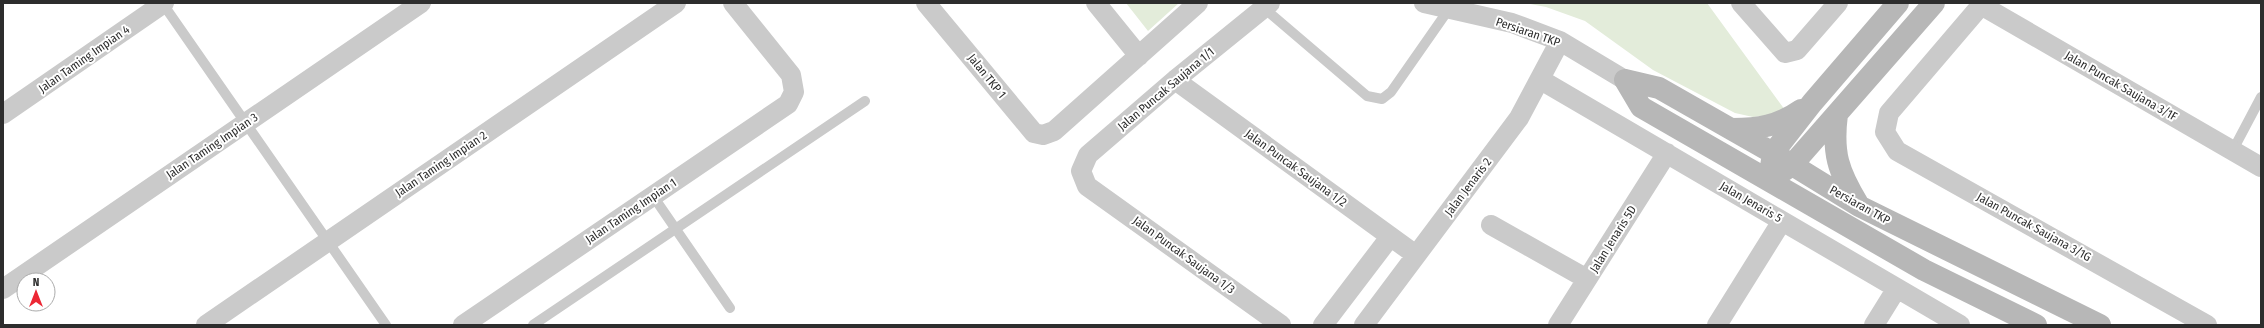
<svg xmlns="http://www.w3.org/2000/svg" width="2264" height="328" viewBox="0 0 2264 328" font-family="'Fira Sans Condensed',sans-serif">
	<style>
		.green { fill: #e3ecda }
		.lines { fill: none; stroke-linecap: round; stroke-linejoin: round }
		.lane { stroke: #cacaca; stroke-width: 10 }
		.street { stroke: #cacaca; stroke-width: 20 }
		.secondary { stroke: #b7b7b7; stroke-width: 22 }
		.labels { text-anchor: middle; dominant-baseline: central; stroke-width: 4; stroke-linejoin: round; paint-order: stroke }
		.street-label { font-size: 12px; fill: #2d2d2d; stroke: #fff }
	</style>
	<rect width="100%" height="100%" fill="#fff"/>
	<path class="green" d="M1126,3H1179L1148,31Z
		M1525,3H1707L1785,110L1771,115L1753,117L1735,113L1653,70L1585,21L1546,7Z"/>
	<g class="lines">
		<path class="lane" d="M163,4L386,325
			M1265,9L1367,96L1382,99L1391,92L1449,9
			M2233,150L2261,97
			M653,196L730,308
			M533,325L865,101"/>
		<path class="street" d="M926,3L1034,133L1043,135L1054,131L1198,3
			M1096,3L1139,56
			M1270,3L1175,80L1088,155L1081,171L1087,186L1281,325
			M1424,3L1512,23L1560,41L1625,80
			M1741,3L1785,53L1797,50L1838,3
			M1983,3L1889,113L1885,132L1897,151L2207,325
			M1981,5L2261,167
			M1175,80L1416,255
			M1541,80L1960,325
			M3,114L164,3
			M1491,225L1587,279
			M3,289L421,3
			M206,325L676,3
			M463,325L788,104L794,92L791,75L733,3
			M1323,325L1390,237
			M1364,325L1519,118L1560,41
			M1558,325L1667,153
			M1717,325L1782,221
			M1874,325L1897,288"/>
		<path class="secondary" d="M1625,80L1659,88L1773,153L1859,206L2100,325
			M1625,80L1641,107L1924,270L2036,325
			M1837,114C1832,153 1838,171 1858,204
			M1732,129C1759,129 1778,126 1801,110
			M1771,167L1773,153L1812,103L1898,3
			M1780,173L1792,165L1934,3"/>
	</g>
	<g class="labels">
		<g class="street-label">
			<text transform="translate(1528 32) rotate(19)">Persiaran TKP</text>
			<text transform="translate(84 59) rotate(-35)">Jalan Taming Impian 4</text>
			<text transform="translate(987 76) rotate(51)">Jalan TKP 1</text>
			<text transform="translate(2121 86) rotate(30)">Jalan Puncak Saujana 3/1F</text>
			<text transform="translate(1166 89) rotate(-40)">Jalan Puncak Saujana 1/1</text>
			<text transform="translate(212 146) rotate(-34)">Jalan Taming Impian 3</text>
			<text transform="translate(441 164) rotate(-34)">Jalan Taming Impian 2</text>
			<text transform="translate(1296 168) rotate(36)">Jalan Puncak Saujana 1/2</text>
			<text transform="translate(1468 187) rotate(-53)">Jalan Jenaris 2</text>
			<text transform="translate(1751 202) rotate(30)">Jalan Jenaris 5</text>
			<text transform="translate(1860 205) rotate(29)">Persiaran TKP</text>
			<text transform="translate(631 211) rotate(-34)">Jalan Taming Impian 1</text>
			<text transform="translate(2034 227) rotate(29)">Jalan Puncak Saujana 3/1G</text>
			<text transform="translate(1613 239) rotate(-58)">Jalan Jenaris 5D</text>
			<text transform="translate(1184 255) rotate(36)">Jalan Puncak Saujana 1/3</text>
		</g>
	</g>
	<rect width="2264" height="328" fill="none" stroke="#2d2d2d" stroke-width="8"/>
	<g transform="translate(36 292)"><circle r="19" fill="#ffffff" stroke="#ababab"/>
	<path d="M0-3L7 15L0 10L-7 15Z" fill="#ec2734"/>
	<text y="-6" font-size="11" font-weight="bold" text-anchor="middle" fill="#2d2d2d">N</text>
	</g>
</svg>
